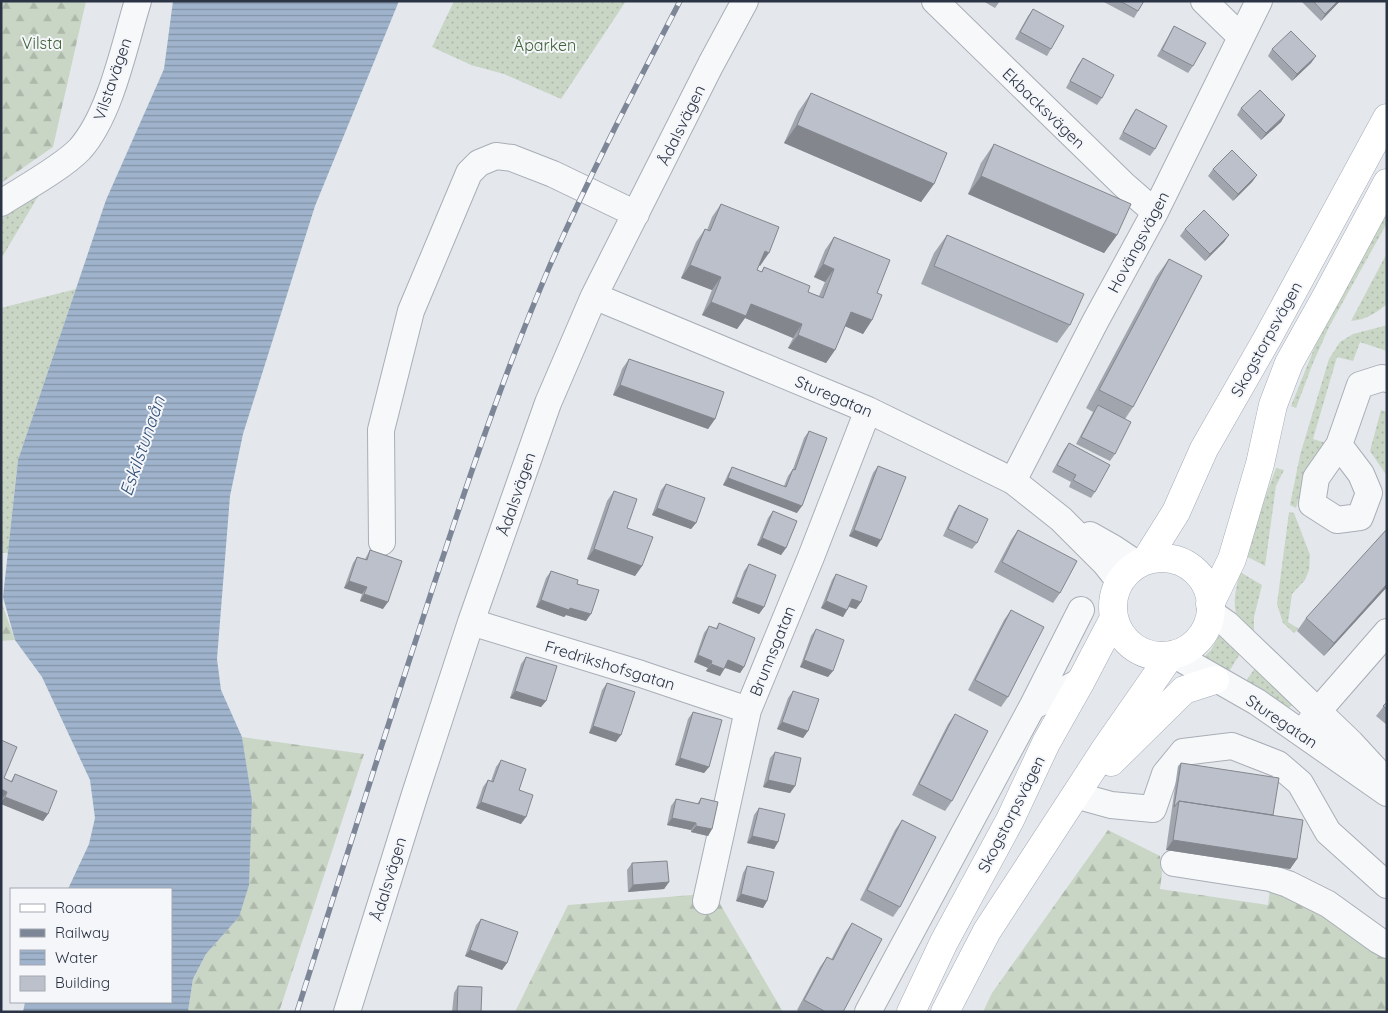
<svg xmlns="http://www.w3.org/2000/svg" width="1388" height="1013" viewBox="0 0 1388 1013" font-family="Quicksand,sans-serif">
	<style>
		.grass { fill: url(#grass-dots) }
		.forest { fill: url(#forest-firs) }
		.water { fill: url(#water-rules) }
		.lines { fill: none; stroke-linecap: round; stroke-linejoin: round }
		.minor-casing { stroke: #a9aeb7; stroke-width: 28 }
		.major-casing { stroke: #a3abb8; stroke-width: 29 }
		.minor { stroke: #f7f8fa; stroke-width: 26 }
		.major { stroke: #fff; stroke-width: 28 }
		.rail-casing { stroke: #7d8696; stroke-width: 5.5 }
		.rail { stroke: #f4f6f9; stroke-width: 4; stroke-dasharray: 11; stroke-linecap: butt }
		.wall { fill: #a1a5ae }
		.shaded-wall { fill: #83868d }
		.building { fill: #bbc0ca; stroke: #83868d }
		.labels { text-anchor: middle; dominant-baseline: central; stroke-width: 4; stroke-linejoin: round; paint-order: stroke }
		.park-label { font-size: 16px; fill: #3f6138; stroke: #f4f6f9 }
		.street-label { font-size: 16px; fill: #2b3445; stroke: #f4f6f9 }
		.water-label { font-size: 18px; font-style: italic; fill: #34527a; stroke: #f4f6f9 }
	</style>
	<defs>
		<pattern id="grass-dots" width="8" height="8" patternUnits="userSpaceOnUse" patternTransform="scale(1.25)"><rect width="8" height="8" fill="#c9d6c5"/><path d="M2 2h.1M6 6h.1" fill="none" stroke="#adb8ab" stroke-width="1.8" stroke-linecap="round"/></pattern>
		<pattern id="forest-firs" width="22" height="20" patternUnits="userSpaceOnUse" patternTransform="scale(1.25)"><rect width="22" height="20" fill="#c9d6c5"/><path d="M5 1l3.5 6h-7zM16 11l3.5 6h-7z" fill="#adb8ab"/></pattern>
		<pattern id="water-rules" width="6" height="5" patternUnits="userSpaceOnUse" patternTransform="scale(1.25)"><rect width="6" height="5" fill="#9fb4cc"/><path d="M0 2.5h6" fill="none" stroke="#8293a7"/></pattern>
	</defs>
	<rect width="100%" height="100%" fill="#e4e7ec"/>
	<path class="grass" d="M454,1H626L561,99L504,74L471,65L432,47Z
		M40,193L1,259V219Z
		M1387,213V223L1329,327L1313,363L1296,408L1291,406L1320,334Z
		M1387,253V304C1376,313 1366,320 1351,321Z
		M76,289L18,460L8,553H1V308Z
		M1384,326H1387V351L1360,342L1353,361L1337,357L1313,439L1329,444L1307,470L1296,508L1290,505L1300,455L1329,359L1340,342L1353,334Z
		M1381,410L1387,412V476L1370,451Z
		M1276,468L1284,470L1276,486L1265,566L1244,555Z
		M1289,512L1294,513L1310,555L1309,570L1305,580L1292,594L1288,622L1299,629L1294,633L1283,623L1277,604Z
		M1240,572L1262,585L1254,617V634C1250,631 1244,628 1241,624C1230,609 1236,589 1240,572Z
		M1222,630L1245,646L1228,673L1203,658L1211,650Z
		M1260,661L1293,705L1290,707L1284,706L1246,681Z"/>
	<path class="forest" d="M1,1H86L53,147L1,183Z
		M1,601L15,640L1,641Z
		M242,737L364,754L279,1012H188L193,979L206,954L239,917L252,800Z
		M1108,830L1160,856L1162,873L1160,889L1268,905L1270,889L1329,914L1387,950V1012H983L992,993Z
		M692,895L716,897L783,1012H515L568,905Z"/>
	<path class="water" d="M173,1H399L315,206L243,434L230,496L217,659L221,690L242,737L252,800L249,885L239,917L206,954L193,979L188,1012H23L25,1002H171V889H68L89,844L95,818L90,780L42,677L15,640L3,597L18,460L106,200L164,69Z"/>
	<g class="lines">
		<g class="minor-casing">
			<path id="minor" d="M935,1L1124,185L1155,212
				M1204,1L1241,37
				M1,203C23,189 63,167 80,149C111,114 124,46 138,1
				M594,296L868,410L1013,481L1061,519L1105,563L1120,582
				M1339,445L1361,474L1369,493L1360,517L1337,520L1312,504L1316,478L1339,445L1360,385L1382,378L1387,379
				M1013,481L1095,322L1155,212L1259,1
				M1090,535L1113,548L1137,564
				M382,542L381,430L411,311L469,173L479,163L496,156L512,158L553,174L636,214
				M1210,612L1227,624L1351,743L1385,780
				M471,622L641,674L748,710
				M1173,654L1257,702L1387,793
				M1032,707L1081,610
				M1309,724L1318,711L1387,632
				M1075,795L1111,805L1153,809L1165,774L1183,752L1232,746L1278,764L1300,783L1328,832L1387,885
				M1174,863L1270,878L1288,884L1328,904L1378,940L1387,945
				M706,901L748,710L811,557L868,410
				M347,1012L415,794L471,622L548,403L594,296L711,64L745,1
				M868,1012L1032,707L1081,681"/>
		</g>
		<g class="major-casing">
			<path id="major" d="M1113 607a49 49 0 1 1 98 0a49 49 0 1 1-98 0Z
				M1146,560L1176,512L1204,449L1267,339L1387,118
				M1210,604L1232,559L1260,464L1273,405L1289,363L1327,295L1387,183
				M1111,762L1184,690L1215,680
				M911,1012L944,942L1010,820L1046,743L1081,681L1114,618
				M945,1012L987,931L1106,748L1170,656"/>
		</g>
		<use href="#minor" class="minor"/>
		<use href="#major" class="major"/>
		<g class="rail-casing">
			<path id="rail" d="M297,1012C339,880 380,749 423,618C461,501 500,383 548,270C588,178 634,90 680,1"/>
		</g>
		<use href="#rail" class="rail"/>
	</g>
	<path class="wall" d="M983,1H1000L995,8Z
		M1102,1H1144L1134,18Z
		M1301,1H1340L1321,21Z
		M1033,9L1051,49L1047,56L1015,39L1028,16Z
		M1174,26L1193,66L1188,73L1157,56L1170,33Z
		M1272,49L1316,56L1311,63L1292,81L1268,56Z
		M1083,58L1102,98L1097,105L1066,88L1078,65Z
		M811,93L934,184L921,202L784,143L798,112Z
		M1241,108L1285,115L1281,122L1261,140L1237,115Z
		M1136,109L1155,149L1150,156L1119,139L1131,116Z
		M994,144L1117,235L1104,253L968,194L981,163Z
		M1213,169L1257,175L1252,182L1233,201L1208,176Z
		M721,204L760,266H759L757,270L761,272L764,267L808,292L819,296L825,282L814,277L825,250L834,237L877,293L872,320L863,334L845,326L835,350L826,363L788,348L793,338L745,318L737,329L702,315L712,290L681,278L696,242L705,229L707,230L712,217Z
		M1185,229L1229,235L1224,242L1205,261L1180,236Z
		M947,235L1070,325L1057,343L921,284L934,253Z
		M1169,259L1133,407L1125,419L1115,454L1110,461L1076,444L1093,412L1086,408L1156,277Z
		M629,359L715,419L708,429L613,395L622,369Z
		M809,431L797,513L723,485L728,474L732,467L784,486L788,476L793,469L804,438Z
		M1069,443L1095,492L1091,498L1069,487L1071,482L1052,472L1064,450Z
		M878,466L877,547L849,536L873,473Z
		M666,484L696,523L691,529L652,515L661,490Z
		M614,491L627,528L642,566L635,576L587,559L607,501Z
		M959,505L977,543L972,549L943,536L954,512Z
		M773,511L786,548L781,555L757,545L768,518Z
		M1018,530L1060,593L1053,603L994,572L1011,540Z
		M370,550L383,609L360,601L362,594L344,588L353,563L357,557L365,559Z
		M749,564L764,607L759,614L732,603L744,571Z
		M551,571L577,584L586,621L566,615L564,617L536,607L546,578Z
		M836,574L861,602L856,609L849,607L843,617L821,608L832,580Z
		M1387,587L1324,656L1297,631L1306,618Z
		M1011,610L1008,697L1001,707L968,690L1004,620Z
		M719,623L744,667L740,673L725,668L720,676L706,671L708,668L694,662L704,633L709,626L716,628Z
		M816,629L828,677L800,667L811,636Z
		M526,657L546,701L541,707L510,698L521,664Z
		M607,683L616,742L589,733L602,690Z
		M793,691L808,731L803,738L777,729L788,698Z
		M1387,702V725L1376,716Z
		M693,712L709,767L704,773L675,765L688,719Z
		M955,714L952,801L945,811L912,795L948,724Z
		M1,740L4,778L11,781L15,774L48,814L43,821L1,804L2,799L1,798Z
		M775,752L795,786L790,793L763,787L770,758Z
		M501,760L519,790L521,824L476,808L483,787L488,780L491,781L496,767Z
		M1181,763L1273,815L1297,859L1290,869L1166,850L1178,766Z
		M701,798L712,829L708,836L691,832V830L667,825L671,806L676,799L697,804Z
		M759,808L778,842L774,849L747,843L754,815Z
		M902,820L900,907L893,917L860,900L895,830Z
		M632,863L669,882L664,889L628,892L627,870Z
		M747,866L767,901L763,908L736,901L743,873Z
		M481,919L507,963L502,970L465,956L476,925Z
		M852,923L843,1012H800L797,1010L820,967L827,957L831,960L845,933Z
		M458,986L481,1012H452L454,993Z"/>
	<path class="shaded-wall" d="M1338,1H1340L1321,21L1325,14Z
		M1316,56L1311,63L1292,81L1297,74Z
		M1285,115L1281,122L1261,140L1266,133Z
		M797,125L934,184L921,202L784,143Z
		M1257,175L1252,182L1233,201L1238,194Z
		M981,176L1117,235L1104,253L968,194Z
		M1229,235L1224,242L1205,261L1210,254Z
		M765,251L769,253L760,266L756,264Z
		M823,264L834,269L825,282L814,277Z
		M690,265L721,277L712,290L681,278Z
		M711,302L751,304L802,324L793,338L745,318L737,329L702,315Z
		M851,312L872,320L863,334L842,325Z
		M798,335L835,350L826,363L788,348Z
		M620,385L715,419L708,429L613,395Z
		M728,478L802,506L797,513L723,485Z
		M657,508L696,523L691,529L652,515Z
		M854,530L881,540L877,547L849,536Z
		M762,538L786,548L781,555L757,545Z
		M594,549L642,566L635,576L587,559Z
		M349,581L367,587L362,594L344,588Z
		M1387,584V587L1324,656L1334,643Z
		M364,594L388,602L383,609L360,601Z
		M736,597L764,607L759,614L732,603Z
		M852,599L861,602L856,609L847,606Z
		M541,600L570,608L591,614L586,621L566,615L564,617L536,607Z
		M826,601L847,610L843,617L821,608Z
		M698,655L712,661L708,668L694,662Z
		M728,660L744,667L740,673L723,667Z
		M804,660L833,671L828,677L800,667Z
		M711,664L724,669L720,676L706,671Z
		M515,691L546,701L541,707L510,698Z
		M782,722L808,731L803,738L777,729Z
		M593,726L621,735L616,742L589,733Z
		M680,758L709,767L704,773L675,765Z
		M768,780L795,786L790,793L763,787Z
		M1,789L7,792L2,799L1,798Z
		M5,797L48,814L43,821L1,804V802Z
		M481,802L526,817L521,824L476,808Z
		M672,818L696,823L691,830L667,825Z
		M696,826L712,829L708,836L691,832Z
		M752,836L778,842L774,849L747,843Z
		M1173,840L1297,859L1290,869L1166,850Z
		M669,882L664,889L628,892L633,885Z
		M741,894L767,901L763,908L736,901Z
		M470,950L507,963L502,970L465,956Z"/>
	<path class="building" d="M1120,1H1144L1138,11Z
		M1313,1H1338L1325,14Z
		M1033,9L1064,26L1051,49L1020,32Z
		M1174,26L1206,43L1193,66L1162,50Z
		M1291,31L1316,56L1297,74L1272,49Z
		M1083,58L1114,75L1102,98L1070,81Z
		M1260,90L1285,115L1266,133L1241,108Z
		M811,93L947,153L934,184L797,125Z
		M1136,109L1167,126L1155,149L1123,132Z
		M994,144L1131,204L1117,235L981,176Z
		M1232,150L1257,175L1238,194L1213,169Z
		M721,204L779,227L769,253L765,251L757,270L762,272L764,267L810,286L808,292L823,298L834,269L823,264L834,237L890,260L877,293L882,295L872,320L851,312L835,350L798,335L802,324L751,304L746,316L711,302L721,277L690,265L705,229L710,231Z
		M1204,210L1229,235L1210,254L1185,229Z
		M947,235L1084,294L1070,325L934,266Z
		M1169,259L1202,276L1133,407L1099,390Z
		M629,359L724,392L715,419L620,385Z
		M1098,405L1131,422L1115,454L1081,437Z
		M809,431L827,438L802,506L728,478L732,467L786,487L793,469L795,470Z
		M1069,443L1110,465L1095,492L1073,480L1076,475L1057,465Z
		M878,466L906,477L881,540L854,530Z
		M666,484L705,498L696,523L657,508Z
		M614,491L637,499L627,528L653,537L642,566L594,549Z
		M959,505L988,519L977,543L948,529Z
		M773,511L797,521L786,548L762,538Z
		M1387,529V584L1334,643L1306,618Z
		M1018,530L1077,561L1060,593L1002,562Z
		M370,550L402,561L388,602L364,594L367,587L349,581L357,557L367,560Z
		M749,564L776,575L764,607L736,597Z
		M551,571L578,580L577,584L599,590L591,614L570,608L569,610L541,600Z
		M836,574L867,586L861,602L852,599L847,610L826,601Z
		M1011,610L1044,627L1008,697L975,680Z
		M719,623L755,638L744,667L728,660L724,669L711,664L712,661L698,655L709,626L717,629Z
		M816,629L844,640L833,671L804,660Z
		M526,657L557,666L546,701L515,691Z
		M607,683L635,692L621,735L593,726Z
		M793,691L819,699L808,731L782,722Z
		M1387,702V709L1383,706Z
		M693,712L722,720L709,767L680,758Z
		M955,714L988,731L952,801L919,784Z
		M1,740L17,747L4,778L12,782L15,774L57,791L48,814L5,797L7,792L1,789Z
		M775,752L801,758L795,786L768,780Z
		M501,760L526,769L519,790L533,795L526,817L481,802L488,780L493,782Z
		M1181,763L1279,778L1273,815L1179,801L1174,807Z
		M701,798L718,802L712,829L696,826V823L672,818L676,799L699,804Z
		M1179,801L1303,820L1297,859L1173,840Z
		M759,808L785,814L778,842L752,836Z
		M902,820L936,837L900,907L867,890Z
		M667,861L669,882L633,885L632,863Z
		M747,866L774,872L767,901L741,894Z
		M481,919L518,932L507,963L470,950Z
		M852,923L882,939L843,1012H826L804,1000L827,957L833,960Z
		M458,986L482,987L481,1012H457Z"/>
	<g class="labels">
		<g class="park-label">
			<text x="42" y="43">Vilsta</text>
			<text x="545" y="45">Åparken</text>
		</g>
		<g class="street-label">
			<text transform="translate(112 79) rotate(-71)">Vilstavägen</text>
			<text transform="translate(1044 108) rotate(44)">Ekbacksvägen</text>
			<text transform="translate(681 125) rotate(-64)">Ådalsvägen</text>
			<text transform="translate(1138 242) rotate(-62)">Hovängsvägen</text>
			<text transform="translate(1266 339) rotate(-61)">Skogstorpsvägen</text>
			<text transform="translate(834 396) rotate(23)">Sturegatan</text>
			<text transform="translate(516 494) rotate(-71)">Ådalsvägen</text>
			<text transform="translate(772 651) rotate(-68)">Brunnsgatan</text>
			<text transform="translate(610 665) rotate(17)">Fredrikshofsgatan</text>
			<text transform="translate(1282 721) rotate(34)">Sturegatan</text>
			<text transform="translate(1011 814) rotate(-63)">Skogstorpsvägen</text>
			<text transform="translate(388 879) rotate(-73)">Ådalsvägen</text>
		</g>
		<g class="water-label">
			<text transform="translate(142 446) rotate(-71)">Eskilstunaån</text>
		</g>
	</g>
	<rect width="1388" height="1013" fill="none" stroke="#2b3445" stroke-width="5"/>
	<rect x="10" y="888" width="162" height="115" fill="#f4f6f9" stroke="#a4a8b1"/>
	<rect x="20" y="904" width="25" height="8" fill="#ffffff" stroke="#a4a8b1"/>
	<text x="55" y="913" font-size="15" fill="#2b3445">Road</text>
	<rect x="20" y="929" width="25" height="8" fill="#7d8696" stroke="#a4a8b1"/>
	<text x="55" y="938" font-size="15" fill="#2b3445">Railway</text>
	<rect x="20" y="950" width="25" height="15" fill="url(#water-rules)" stroke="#a4a8b1"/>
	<text x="55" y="963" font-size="15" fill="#2b3445">Water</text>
	<rect x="20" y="976" width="25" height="15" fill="#bbc0ca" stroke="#a4a8b1"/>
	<text x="55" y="988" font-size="15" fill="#2b3445">Building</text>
</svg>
